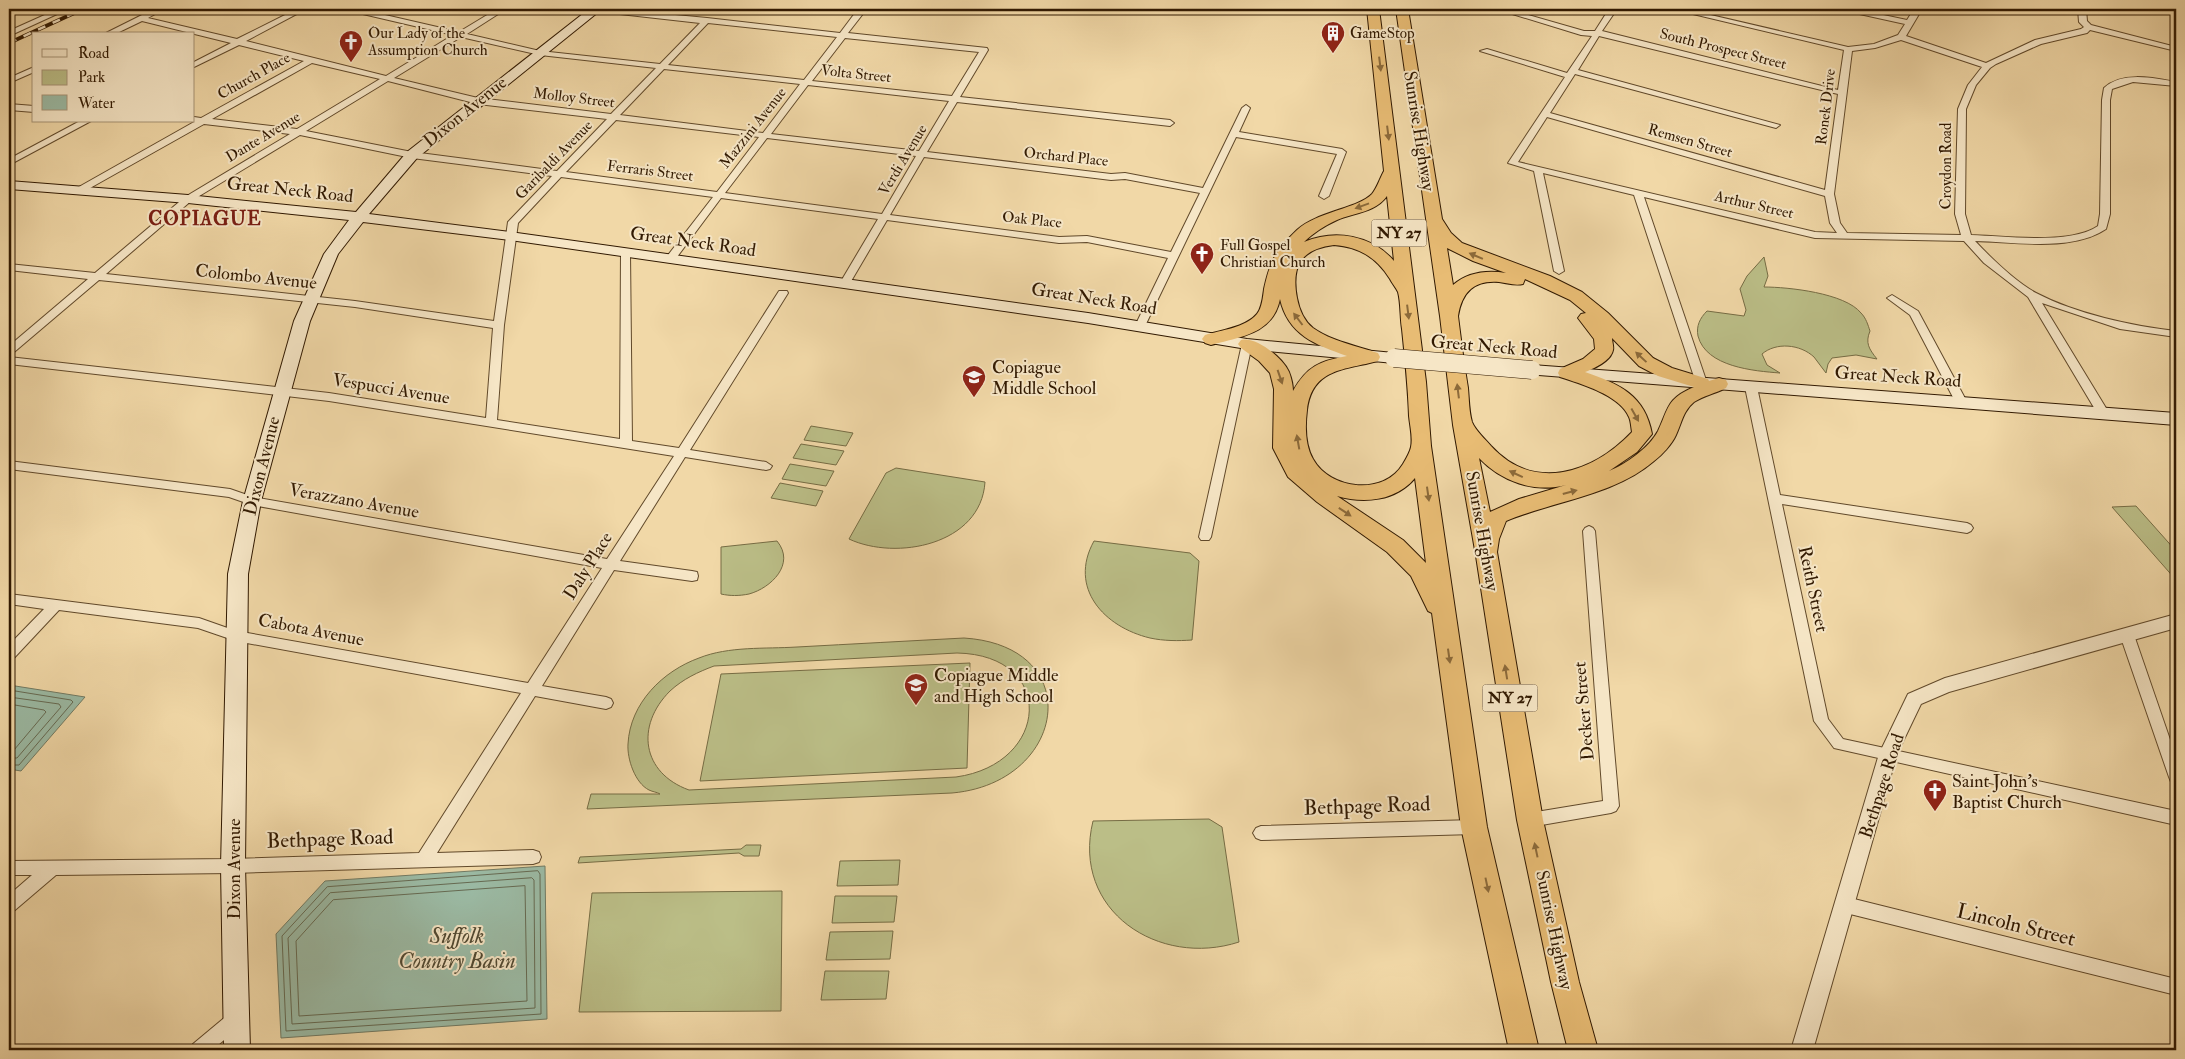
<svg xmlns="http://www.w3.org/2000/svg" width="2185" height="1059" viewBox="0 0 2185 1059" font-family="'IM FELL Double Pica',serif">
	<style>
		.green { fill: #bbbe87; stroke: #766c44; fill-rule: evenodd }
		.water { fill: #9bbaa4; stroke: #717a63 }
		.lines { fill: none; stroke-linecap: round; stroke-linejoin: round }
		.shore { stroke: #666a52; stroke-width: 1 }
		.minor-casing { stroke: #61492a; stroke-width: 2 }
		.tertiary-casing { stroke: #61492a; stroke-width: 2 }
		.secondary-casing { stroke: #311901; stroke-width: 2 }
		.trunk-casing { stroke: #311901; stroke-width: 2 }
		.minor { fill: #f6e6c6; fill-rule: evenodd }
		.tertiary { fill: #f6e6c6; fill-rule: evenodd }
		.secondary { fill: #f6e6c6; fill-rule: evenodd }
		.trunk { fill: #e8bc74; fill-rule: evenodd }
		.rail-casing { stroke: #311901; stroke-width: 4 }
		.rail { stroke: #f6e6c6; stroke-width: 2.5; stroke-dasharray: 8; stroke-linecap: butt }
		.secondary-bridge-casing { stroke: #311901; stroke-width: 19; stroke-linecap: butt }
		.secondary-bridge { stroke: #f6e6c6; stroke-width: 18 }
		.oneway { fill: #8c6a3a }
		.labels { text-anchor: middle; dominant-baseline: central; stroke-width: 4; stroke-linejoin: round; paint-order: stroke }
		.far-poi-label { font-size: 15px; fill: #311901; stroke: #f6e6c6; text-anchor: start }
		.far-street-label { font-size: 15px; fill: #311901; stroke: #f6e6c6 }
		.shield { fill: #f6e6c6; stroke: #6c563c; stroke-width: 1 }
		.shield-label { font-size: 16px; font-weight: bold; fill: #311901 }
		.street-label { font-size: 18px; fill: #311901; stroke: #f6e6c6 }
		.poi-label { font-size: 18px; fill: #311901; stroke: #f6e6c6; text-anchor: start }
		.far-district-label { font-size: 19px; font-weight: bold; letter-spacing: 1px; fill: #7a1f14; stroke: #f6e6c6 }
		.near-street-label { font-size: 21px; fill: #311901; stroke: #f6e6c6 }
		.near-water-label { font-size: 22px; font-style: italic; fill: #514932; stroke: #f6e6c6 }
	</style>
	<rect width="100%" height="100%" fill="#f1d8a7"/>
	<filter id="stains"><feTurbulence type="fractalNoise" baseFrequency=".004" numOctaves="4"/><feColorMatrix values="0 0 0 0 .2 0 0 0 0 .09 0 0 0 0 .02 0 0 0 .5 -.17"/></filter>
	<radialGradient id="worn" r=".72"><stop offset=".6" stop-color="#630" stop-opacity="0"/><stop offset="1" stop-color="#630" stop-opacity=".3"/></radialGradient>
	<path class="green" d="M1764,257L1768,276L1764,287C1788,287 1845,293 1861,313C1866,318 1868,325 1870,331C1865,343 1869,349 1877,359L1856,355L1832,358L1828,364L1826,373C1822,368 1818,362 1814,357C1800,344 1776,342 1762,354L1767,365L1780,373C1754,371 1706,367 1698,336C1696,326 1700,318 1707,311L1744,316L1746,310L1740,289L1747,276Z
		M811,426L853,433L846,446L804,440Z
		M801,444L844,451L836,465L793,458Z
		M790,464L833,471H834L826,486L782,479Z
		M896,468L985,482C981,545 896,561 849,539L886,473Z
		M780,483L823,491L816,506L771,498Z
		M2136,506L2176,551V580L2112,507Z
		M777,541C796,564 771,588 749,594C739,596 730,596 721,594V547Z
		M1094,541L1190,553L1199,561L1192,640C1178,641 1164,641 1150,638C1104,627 1068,588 1094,541Z
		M964,638C1088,646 1067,783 952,793L587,809L591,794H660C657,792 653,792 649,790C635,783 627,759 628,744C630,703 663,671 699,658C729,646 765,649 797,647C852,644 908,641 964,638ZM957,653C1057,655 1050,764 956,777L689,790C642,773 635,726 670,691C683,679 698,672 714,666Z
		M970,663L967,768L700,781L721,674Z
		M1209,819L1222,827L1239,942C1159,968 1071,911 1093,821Z
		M746,845H761L759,856H744L739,853L578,863L580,857L741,849Z
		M900,860L898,885L837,886L840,861Z
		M782,891L781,1011L579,1012L592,893Z
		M835,896H897L894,922L832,923Z
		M893,931L890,959L826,960L830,932Z
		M825,971H889L886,999L821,1000Z"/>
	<path class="water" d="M9,685L85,697L21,771L9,769Z
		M545,866L547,1019L281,1038L276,934L325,881Z"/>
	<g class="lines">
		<path class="shore" d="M9,690L71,700L73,702L19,765H9
			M9,697L59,704L61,707L17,758H9
			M9,704L44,710L46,712L14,750L9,751
			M538,871L540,874L541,1014L286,1031L282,936L327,887Z
			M532,878L534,880L535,1008L292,1024L288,938L330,893Z
			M525,886L527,1001L299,1016L296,941L333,900Z"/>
		<g class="minor-casing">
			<path id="minor" d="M58,9H68L9,36V31Z
				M154,9H164L148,18L237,39L297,9H306L246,41L386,76L453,35L350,11L346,9H359L459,32L497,9H506L467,34L540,51L660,64L700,23L593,11L589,9H612L707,18L840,33L855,13H858L862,15L848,33L987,48L988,50L960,97L1170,120L1174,123L1170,126L957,102L927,152L1111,174L1125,173L1203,188L1242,108L1246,105L1250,108L1239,132L1342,149L1346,152L1329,196L1324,199L1319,196L1337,154L1236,137L1145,326L1140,329L1135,326L1168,258L1087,242L1059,243L887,220L850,283L845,286L840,283L878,219L721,198L674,261L670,262L665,259L713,197L561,177L518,223L504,325L497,420L620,439L621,251H629L630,253L632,441L679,448L779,291H787L788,293L690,450L766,462L772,466L770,469L766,470L685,457L620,561L692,571L697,572L698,576L697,580L692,581L614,570L542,686L606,697L611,699L613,703L611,707L606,709L535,696L437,853L533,850L539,852L541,857L539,862L533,864L233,873L56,875L15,910L9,913V895L32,875H9V861L233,859L419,853L521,693L236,641L198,628L59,610L14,658L9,660V645L44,609L9,604V594L199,618L236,631L528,683L602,568L252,505L229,497L9,469V461L230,489L253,497L607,559L674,456L329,401L9,364V357L329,393L486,418L493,328L355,307L99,280L13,353L9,354V346L88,279L9,270V264L95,273L185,197L290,134L204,124L83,192H77V188L194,122L191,121H194V117L201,118L304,61L239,45L194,67V62L231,43L142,21L115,34H104ZM708,23L837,37L804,80L668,65ZM461,37L540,55L656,68L611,114L478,98L394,78ZM845,38L979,52L952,96L812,81ZM312,63L380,79L297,129L212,119ZM664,69L800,84L763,133L620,115ZM388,81L478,104L607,119L557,171L412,152L306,131ZM808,85L949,101L919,151L771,134ZM616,120L759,137L717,192L566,172ZM300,135L412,158L552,176L508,222L494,321L355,301L106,274L191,201ZM767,138L916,156L882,214L725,193ZM924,157L1111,180L1125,179L1200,193L1171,252L1087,236L1059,237L890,215Z
				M1496,9H1507L1584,31H1595L1609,9H1617L1602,31L1838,90L1844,50L1672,9H1685L1848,47L1874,44L1898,35L1905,24L1846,11L1842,9H1855L1907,20L1914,9H1922L1906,36L1986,63L2035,40L2081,29L2084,27L2079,22L2078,9H2086L2087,21L2091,25L2176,47V51L2090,30L2087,33L2041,44L1996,64L1990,68L1976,85L1966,109L1965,214L1971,235C2006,236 2070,245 2098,226L2100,214L2102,100L2104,88C2122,71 2154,78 2176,82V86L2133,82L2112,89L2110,100V214L2106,229C2072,252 2015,242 1975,241C1991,258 2016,282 2036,293C2076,314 2132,326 2176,331V337L2120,329L2042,303L2109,413L2103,417L2099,416L2028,297L1984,263L1964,241L1815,238L1644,197L1707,383L1705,386H1697L1634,195L1543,173L1564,271L1559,274L1554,271L1534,171L1508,163L1565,77L1480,51L1487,49L1567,73L1592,36L1581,35ZM1599,36L1838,94L1825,190L1550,113L1575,74L1776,128L1780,125L1578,70ZM1901,40L1982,67L1968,85L1958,109L1955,214L1961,235L1847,233L1840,223L1834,194L1852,51L1875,48ZM1547,117L1825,196L1830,223L1837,233L1815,232L1518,162Z
				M34,67V72L9,83V78Z
				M9,104L34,106V112L9,110Z
				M80,121H91L9,165V159Z
				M1892,295L1918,311L1967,402L1965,405H1957L1910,315L1887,298Z
				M1247,341L1252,344L1211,537L1209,540H1201L1199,537L1242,344Z
				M1751,383L1757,387L1780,495L1967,523L1971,525L1973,528L1971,531L1967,533L1782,504L1828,719L1843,739L2176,811V825L1834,748L1814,721L1745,387Z
				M1589,526L1593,528L1595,531L1619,806L1616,811L1611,813L1530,827L1525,825L1522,820L1525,815L1530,813L1603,801L1583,531L1585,528Z
				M2127,630L2132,631L2134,635L2176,757V784L2171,782L2169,777L2120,635L2122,631Z
				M1474,820L1479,822L1482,827L1479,832L1474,834L1261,840L1256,838L1253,833L1256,828L1261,826Z
				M1846,897L2176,979V995L1846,913L1840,910L1838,905L1840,900Z
				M235,1011L241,1014L244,1020L241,1026L212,1050H190L193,1044L229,1014Z"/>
		</g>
		<g class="tertiary-casing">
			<path id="tertiary" d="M2176,614V628L1949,692L1921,704L1897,754L1813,1050H1791L1879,754L1908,694L1945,678Z"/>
		</g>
		<g class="secondary-casing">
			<path id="secondary" d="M589,9H602L417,158L369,214L510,232L1088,313L1247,339L1394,353L1400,354L1402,358L1400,362L1394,363L1247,349L1088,323L510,240L363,222L338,254L310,321L261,501L248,574L245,866L250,1050H224L221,866L228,574L243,501L294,321L324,254L349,220L188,203L9,189V181L188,195L356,212L407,152Z
				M1532,365L2176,413V425L1526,374L1524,370L1526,366Z"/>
		</g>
		<g class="trunk-casing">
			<path id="trunk" d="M1367,9H1379L1426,382L1431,446L1487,827L1539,1050H1509L1461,827L1432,613L1428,611L1411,576L1387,552L1317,502L1288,477L1273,448L1274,389L1270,373L1259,361L1241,348L1238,344L1241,340C1256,336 1283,358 1289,372C1291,377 1293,385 1293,391C1307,366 1320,361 1347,356C1316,345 1288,335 1280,299C1273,334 1240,337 1211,345L1205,343L1202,339L1205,335C1221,330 1245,328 1257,314C1262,308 1263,297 1264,289C1270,261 1276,250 1297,230C1316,212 1359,208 1372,194C1377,188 1380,178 1384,171ZM1387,196L1394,261C1372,235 1335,229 1304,242C1313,233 1326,225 1337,220C1354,213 1376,212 1387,196ZM1334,245C1359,247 1376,257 1390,279C1392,283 1396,288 1398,292C1401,303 1400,317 1402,329C1405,358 1408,387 1409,416C1410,426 1413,438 1411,447C1410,452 1406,459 1403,464C1384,496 1330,490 1313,459C1305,445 1305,426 1307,410C1312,368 1345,370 1378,361L1380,357L1378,353C1357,346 1331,341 1313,328C1304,321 1299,309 1297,298C1291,266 1301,249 1334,245ZM1415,478L1426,563L1403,540L1337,496C1364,504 1396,501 1415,478Z
				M1396,9H1408L1442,219L1451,233L1462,243L1550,276L1582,292L1608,313L1653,358L1672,368L1708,379L1709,381L1719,378L1726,380L1728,384L1726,388C1716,393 1703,396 1694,402C1683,411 1682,422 1676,435C1672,444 1662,455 1654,461C1615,495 1554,501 1506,521L1499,539L1497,552L1543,820L1579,982L1598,1050H1568L1551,982L1517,820L1476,556L1453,425L1440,316ZM1447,248L1473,261L1506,273C1487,270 1468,272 1453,285ZM1525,279L1570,300L1586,313L1581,314L1578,318L1594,339L1595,349L1583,359L1560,369L1558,373L1560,377C1581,384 1620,395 1629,417C1631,421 1631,427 1632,432C1593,473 1534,493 1491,446C1486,440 1475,430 1472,422C1469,412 1469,399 1468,388C1464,364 1461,340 1458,316C1462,292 1474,280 1499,282C1507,283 1515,286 1523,284ZM1612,338L1639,366L1658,376L1694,387C1666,399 1669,408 1658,431C1649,448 1626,464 1609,471L1637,452L1652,434C1645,395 1619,384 1585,372C1593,369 1611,361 1613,350C1614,347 1612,342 1612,338ZM1479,458C1502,482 1534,493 1566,485L1519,499L1490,512Z"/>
		</g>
		<use href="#minor" class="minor"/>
		<use href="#tertiary" class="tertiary"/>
		<use href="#secondary" class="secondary"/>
		<use href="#trunk" class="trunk"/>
		<g class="rail-casing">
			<path id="rail" d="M9,43L83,9"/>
		</g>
		<use href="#rail" class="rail"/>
		<g class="secondary-bridge-casing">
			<path id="secondary-bridge" d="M1394,358L1532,370"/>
		</g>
		<use href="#secondary-bridge" class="secondary-bridge"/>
	</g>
	<defs><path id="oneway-solid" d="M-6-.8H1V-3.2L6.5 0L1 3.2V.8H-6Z" transform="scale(1.25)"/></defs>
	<g class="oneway">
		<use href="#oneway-solid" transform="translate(1380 64) rotate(83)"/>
		<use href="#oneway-solid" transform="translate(1388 133) rotate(83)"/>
		<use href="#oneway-solid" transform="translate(1362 206) rotate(160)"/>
		<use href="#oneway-solid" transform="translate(1476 256) rotate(-157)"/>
		<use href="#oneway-solid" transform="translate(1408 312) rotate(83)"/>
		<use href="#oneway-solid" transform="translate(1298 319) rotate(-127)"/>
		<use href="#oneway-solid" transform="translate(1641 357) rotate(-137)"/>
		<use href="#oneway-solid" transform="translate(1280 377) rotate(71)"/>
		<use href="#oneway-solid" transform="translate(1458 391) rotate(-97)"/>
		<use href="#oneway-solid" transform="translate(1635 415) rotate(61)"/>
		<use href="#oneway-solid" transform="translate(1298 442) rotate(-100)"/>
		<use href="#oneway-solid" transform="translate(1516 474) rotate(-155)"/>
		<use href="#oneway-solid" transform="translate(1570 492) rotate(-15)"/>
		<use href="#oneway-solid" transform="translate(1428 494) rotate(82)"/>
		<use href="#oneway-solid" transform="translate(1345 512) rotate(34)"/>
		<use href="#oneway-solid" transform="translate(1449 656) rotate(82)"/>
		<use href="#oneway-solid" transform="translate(1506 672) rotate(-99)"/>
		<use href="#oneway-solid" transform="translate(1536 850) rotate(-102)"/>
		<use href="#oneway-solid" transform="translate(1487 885) rotate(78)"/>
	</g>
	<defs>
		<g id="building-pin" transform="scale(1.25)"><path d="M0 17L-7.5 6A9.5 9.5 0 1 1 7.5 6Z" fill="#8f2418" stroke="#f6e6c6"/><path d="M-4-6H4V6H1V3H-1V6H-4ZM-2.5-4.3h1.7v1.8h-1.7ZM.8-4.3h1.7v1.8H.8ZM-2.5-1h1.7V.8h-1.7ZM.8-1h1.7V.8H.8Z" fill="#fff"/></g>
		<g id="church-pin" transform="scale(1.25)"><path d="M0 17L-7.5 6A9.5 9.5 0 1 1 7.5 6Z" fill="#8f2418" stroke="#f6e6c6"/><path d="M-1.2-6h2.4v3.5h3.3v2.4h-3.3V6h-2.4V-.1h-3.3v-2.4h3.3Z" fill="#fff"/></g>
		<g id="school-pin" transform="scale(1.25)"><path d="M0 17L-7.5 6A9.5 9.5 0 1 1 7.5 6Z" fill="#8f2418" stroke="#f6e6c6"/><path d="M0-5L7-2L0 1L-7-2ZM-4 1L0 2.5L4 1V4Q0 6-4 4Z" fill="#fff"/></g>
	</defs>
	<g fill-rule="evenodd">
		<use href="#building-pin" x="1333" y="33"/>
		<use href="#church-pin" x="351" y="42"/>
		<use href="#church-pin" x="1202" y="254"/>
		<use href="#school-pin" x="974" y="377"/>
		<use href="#school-pin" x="916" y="685"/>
		<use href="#church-pin" x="1935" y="791"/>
	</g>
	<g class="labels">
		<g class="far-poi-label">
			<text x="368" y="33">Our Lady of the<tspan x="368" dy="17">Assumption Church</tspan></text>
			<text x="1350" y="33">GameStop</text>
			<text x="1220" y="245">Full Gospel<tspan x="1220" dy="17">Christian Church</tspan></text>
		</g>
		<g class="far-street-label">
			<text transform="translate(1723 49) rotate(14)">South Prospect Street</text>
			<text transform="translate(856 74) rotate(6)">Volta Street</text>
			<text transform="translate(254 76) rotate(-29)">Church Place</text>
			<text transform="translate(574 98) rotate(7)">Molloy Street</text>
			<text transform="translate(1826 107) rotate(-83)">Ronek Drive</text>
			<text transform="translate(753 128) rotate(-52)">Mazzini Avenue</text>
			<text transform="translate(263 137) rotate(-31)">Dante Avenue</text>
			<text transform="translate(1690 141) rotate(16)">Remsen Street</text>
			<text transform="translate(1066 157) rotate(6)">Orchard Place</text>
			<text transform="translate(554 160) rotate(-46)">Garibaldi Avenue</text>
			<text transform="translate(903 160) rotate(-59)">Verdi Avenue</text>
			<text transform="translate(1946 166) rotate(-90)">Croydon Road</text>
			<text transform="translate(650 171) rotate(7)">Ferraris Street</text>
			<text transform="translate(1754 205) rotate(13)">Arthur Street</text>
			<text transform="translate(1032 220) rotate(6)">Oak Place</text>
		</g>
		<g class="shield">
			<rect x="1371.5" y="219.5" width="55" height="27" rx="4"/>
			<rect x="1482.5" y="684.5" width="55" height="27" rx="4"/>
		</g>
		<g class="shield-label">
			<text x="1399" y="233">NY 27</text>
			<text x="1510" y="698">NY 27</text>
		</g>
		<g class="street-label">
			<text transform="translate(465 112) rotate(-39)">Dixon Avenue</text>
			<text transform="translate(1419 131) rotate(81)">Sunrise Highway</text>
			<text transform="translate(290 190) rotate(6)">Great Neck Road</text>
			<text transform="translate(693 242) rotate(8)">Great Neck Road</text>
			<text transform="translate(256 277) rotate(6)">Colombo Avenue</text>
			<text transform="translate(1094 299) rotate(9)">Great Neck Road</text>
			<text transform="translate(1494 347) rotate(5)">Great Neck Road</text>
			<text transform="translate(1898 377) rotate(4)">Great Neck Road</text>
			<text transform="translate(391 389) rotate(9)">Vespucci Avenue</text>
			<text transform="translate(262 466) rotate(-76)">Dixon Avenue</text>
			<text transform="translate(354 501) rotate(10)">Verazzano Avenue</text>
			<text transform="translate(1482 531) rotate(80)">Sunrise Highway</text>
			<text transform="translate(588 566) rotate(-58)">Daly Place</text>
			<text transform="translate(1813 589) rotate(78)">Reith Street</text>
			<text transform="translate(311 630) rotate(11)">Cabota Avenue</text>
			<text transform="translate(1584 711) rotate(-95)">Decker Street</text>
			<text transform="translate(1882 786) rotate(-72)">Bethpage Road</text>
			<text transform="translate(234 869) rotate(-90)">Dixon Avenue</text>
			<text transform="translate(1554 930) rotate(78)">Sunrise Highway</text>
		</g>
		<g class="poi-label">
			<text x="992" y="367">Copiague<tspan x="992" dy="21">Middle School</tspan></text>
			<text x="934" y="675">Copiague Middle<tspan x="934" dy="21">and High School</tspan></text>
			<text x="1952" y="781">Saint John's<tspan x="1952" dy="21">Baptist Church</tspan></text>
		</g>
		<g class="far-district-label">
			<text x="205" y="219">COPIAGUE</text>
		</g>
		<g class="near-street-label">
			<text transform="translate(1367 806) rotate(-2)">Bethpage Road</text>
			<text transform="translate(330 839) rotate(-2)">Bethpage Road</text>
			<text transform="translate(2016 925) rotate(14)">Lincoln Street</text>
		</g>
		<g class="near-water-label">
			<text x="457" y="936">Suffolk<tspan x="457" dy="25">Country Basin</tspan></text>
		</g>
	</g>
	<rect width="2185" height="1059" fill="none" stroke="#f1d8a7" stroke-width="30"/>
	<rect x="10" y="10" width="2165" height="1039" fill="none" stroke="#311901" stroke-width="2.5"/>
	<rect x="15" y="15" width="2155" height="1029" fill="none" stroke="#311901"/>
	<rect x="32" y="32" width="162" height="90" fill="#f6e6c6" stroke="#a79477"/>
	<rect x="42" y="49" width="25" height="8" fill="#f6e6c6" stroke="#a79477"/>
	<text x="78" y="58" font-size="15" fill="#311901">Road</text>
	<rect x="42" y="70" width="25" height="15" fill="#bbbe87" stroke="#a79477"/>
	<text x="78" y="82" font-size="15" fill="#311901">Park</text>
	<rect x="42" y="95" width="25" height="15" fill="#9bbaa4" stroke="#a79477"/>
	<text x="78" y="108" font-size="15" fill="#311901">Water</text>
	<rect width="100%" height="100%" filter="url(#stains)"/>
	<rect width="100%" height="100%" fill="url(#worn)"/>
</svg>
